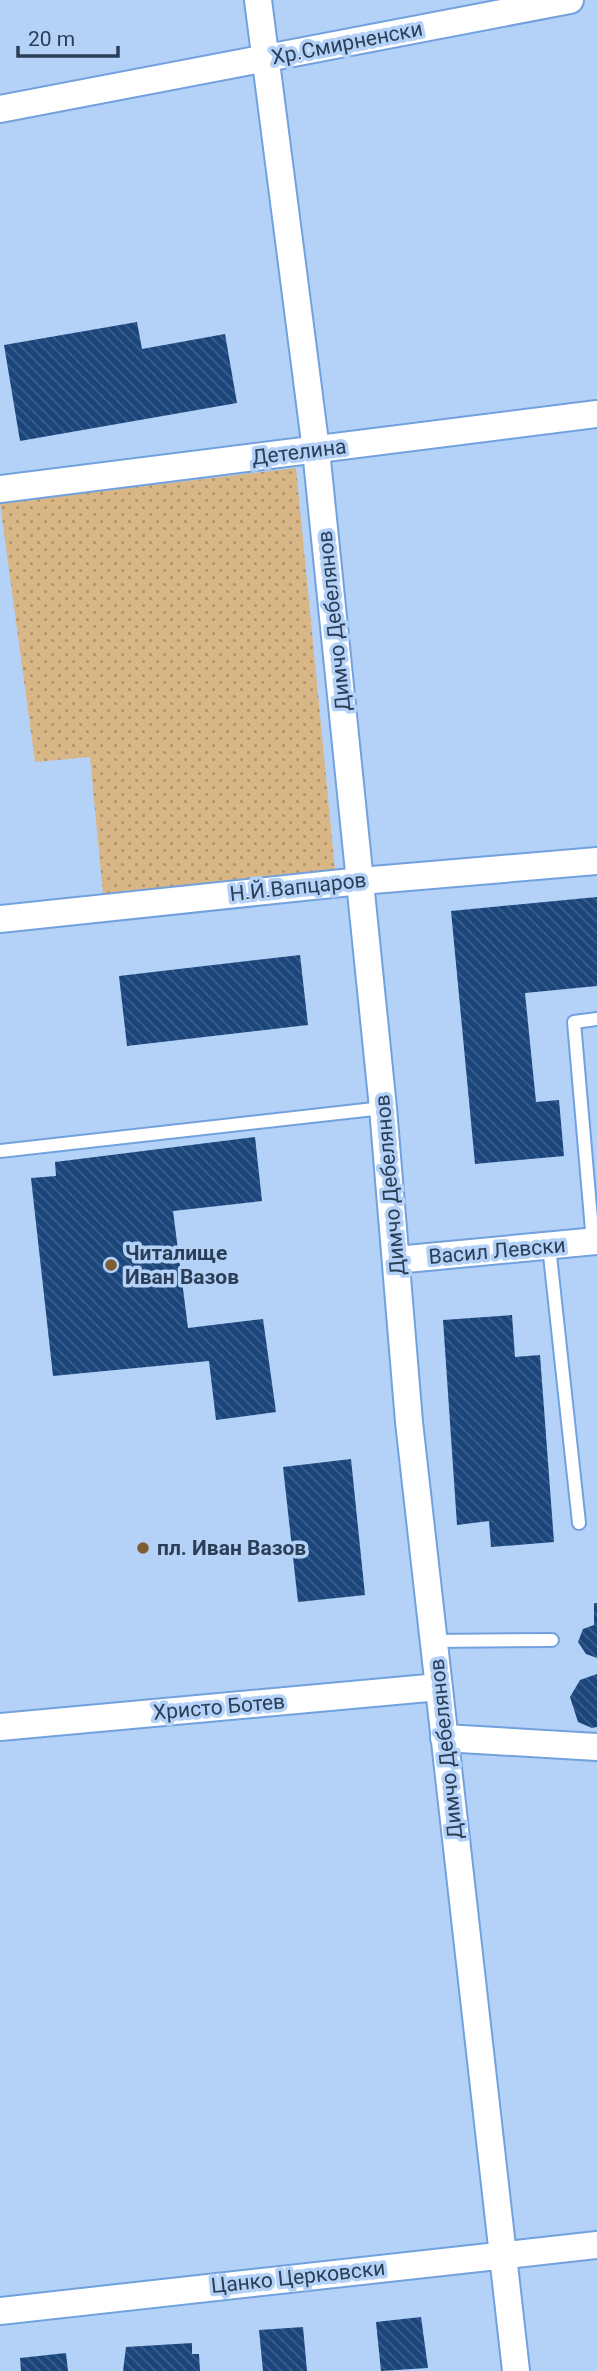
<svg xmlns="http://www.w3.org/2000/svg" width="597" height="2371" viewBox="0 0 597 2371" font-family="Roboto,sans-serif">
	<style>
		.grass { fill: url(#grass-dots) }
		.building { fill: url(#building-back-hatch) }
		.lines { fill: none; stroke-linecap: round; stroke-linejoin: round }
		.service-casing { stroke: #72a1de; stroke-width: 16 }
		.minor-casing { stroke: #72a1de; stroke-width: 30 }
		.service { stroke: #fff; stroke-width: 12 }
		.minor { stroke: #fff; stroke-width: 26 }
		.poi-dot { fill: #7c5e32; stroke: #b4d1f7; stroke-width: 2.5 }
		.labels { text-anchor: middle; dominant-baseline: central; stroke-width: 7; stroke-linejoin: round; paint-order: stroke }
		.street-label { font-size: 21px; fill: #2a3e57; stroke: #b4d1f7 }
		.poi-label { font-size: 21px; font-weight: bold; fill: #2a3e57; stroke: #b4d1f7; text-anchor: start }
	</style>
	<defs>
		<pattern id="grass-dots" width="8" height="8" patternUnits="userSpaceOnUse" patternTransform="scale(1.75)"><rect width="8" height="8" fill="#d9b685"/><path d="M2 2h.1M6 6h.1" fill="none" stroke="#b09570" stroke-width="1.8" stroke-linecap="round"/></pattern>
		<pattern id="building-back-hatch" width="6" height="6" patternUnits="userSpaceOnUse" patternTransform="scale(1.75)"><rect width="6" height="6" fill="#1b467c"/><path d="M-1 5l2 2M0 0l6 6M5-1l2 2" fill="none" stroke="#3c5f8c"/></pattern>
	</defs>
	<rect width="100%" height="100%" fill="#b4d1f7"/>
	<path class="grass" d="M296,468L335,870L103,894L90,757L35,762L0,503Z"/>
	<path class="building" d="M137,322L142,349L225,334L237,403L20,441L4,345Z
		M597,897V986L525,993L536,1102L559,1100L564,1156L475,1164L451,911Z
		M300,955L308,1025L127,1046L119,976Z
		M255,1137L262,1201L173,1211L188,1328L263,1319L276,1412L216,1420L209,1361L53,1376L31,1178L56,1176L55,1162Z
		M512,1315L515,1357L540,1355L554,1542L491,1547L489,1521L457,1525L443,1320Z
		M351,1459L365,1595L298,1602L283,1467Z
		M594,1603H597V1658L586,1654L578,1642L583,1629L594,1625Z
		M597,1674V1727L592,1728L578,1722L570,1697L580,1680Z
		M421,2317L428,2368L381,2371L376,2322Z
		M303,2327L307,2371H263L259,2330Z
		M192,2343V2354H199L200,2371H123L126,2347Z
		M66,2353L68,2371H21L20,2358Z"/>
	<g class="lines">
		<g class="service-casing">
			<path id="service" d="M0,1151L383,1108
				M593,1242L574,1022L597,1019
				M549,1246L579,1523
				M433,1641L552,1640"/>
		</g>
		<g class="minor-casing">
			<path id="minor" d="M258,0L316,450L383,1108L409,1422L516,2371
				M0,109L570,0
				M0,489L597,414
				M0,919L361,881L597,861
				M396,1260L597,1241
				M0,1727L439,1687
				M444,1738L597,1747
				M0,2311L597,2245"/>
		</g>
		<use href="#service" class="service"/>
		<use href="#minor" class="minor"/>
	</g>
	<g class="poi-dot">
		<circle cx="111" cy="1265" r="7"/>
		<circle cx="143" cy="1548" r="7"/>
	</g>
	<g class="labels">
		<g class="street-label">
			<text transform="translate(347 43) rotate(-11)">Хр.Смирненски</text>
			<text transform="translate(299 452) rotate(-7)">Детелина</text>
			<text transform="translate(334 621) rotate(-96)">Димчо Дебелянов</text>
			<text transform="translate(298 887) rotate(-6)">Н.Й.Вапцаров</text>
			<text transform="translate(390 1185) rotate(-95)">Димчо Дебелянов</text>
			<text transform="translate(497 1251) rotate(-5)">Васил Левски</text>
			<text transform="translate(219 1707) rotate(-5)">Христо Ботев</text>
			<text transform="translate(446 1749) rotate(-96)">Димчо Дебелянов</text>
			<text transform="translate(298 2277) rotate(-6)">Цанко Церковски</text>
		</g>
		<g class="poi-label">
			<text x="125" y="1253">Читалище<tspan x="125" dy="24">Иван Вазов</tspan></text>
			<text x="157" y="1548">пл. Иван Вазов</text>
		</g>
	</g>
	<path d="M18 46v10h100v-10" fill="none" stroke="#2a3e57" stroke-width="3.5"/>
	<text x="28" y="46" font-size="21" fill="#2a3e57" stroke="#b4d1f7" stroke-width="5" paint-order="stroke">20 m</text>
</svg>
